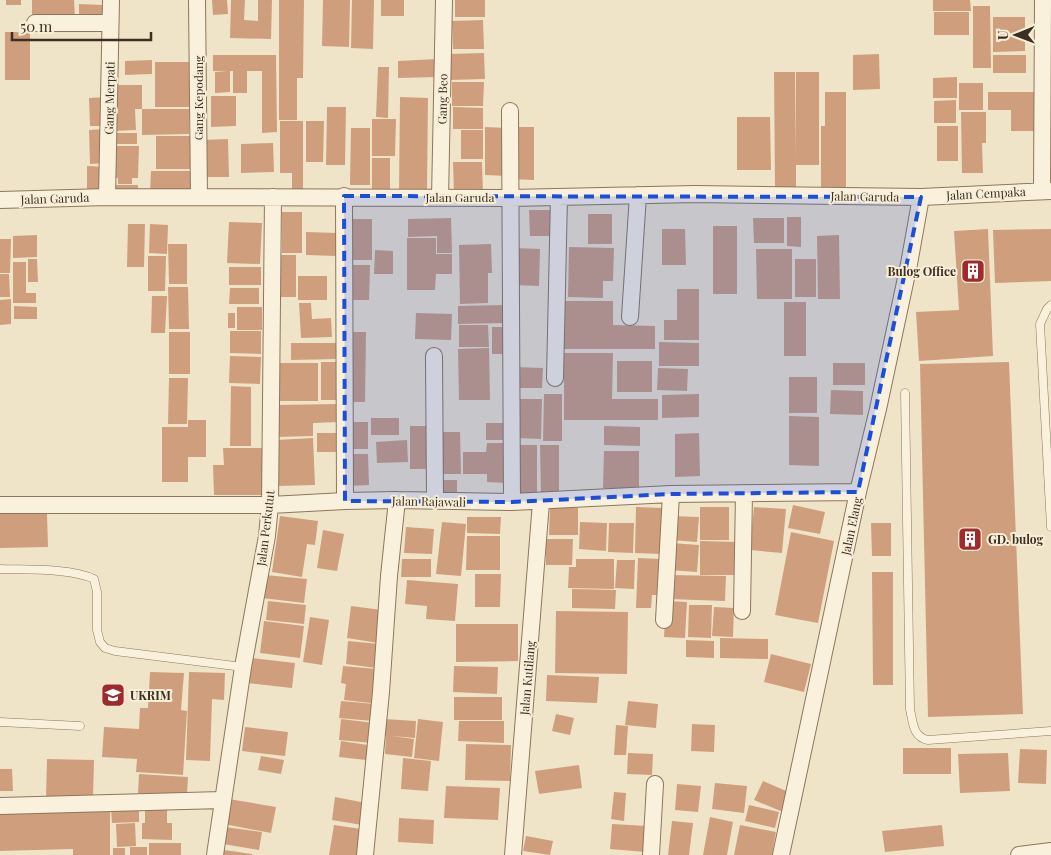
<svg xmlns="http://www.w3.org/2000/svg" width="1051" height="855" viewBox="0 0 1051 855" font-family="'Playfair Display',serif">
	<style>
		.building { fill: #cf9f7d }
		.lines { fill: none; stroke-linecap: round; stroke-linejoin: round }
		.service-casing { stroke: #8d765c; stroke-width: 9 }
		.minor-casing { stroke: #8d765c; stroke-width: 18 }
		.service { stroke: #faf1dc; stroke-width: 8 }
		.minor { stroke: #faf1dc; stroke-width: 16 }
		.marked { fill: #1d4ed8; fill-opacity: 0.2; stroke: #1d4ed8; stroke-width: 4; stroke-dasharray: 10 6; stroke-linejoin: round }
		.labels { text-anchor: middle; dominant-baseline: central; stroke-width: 4; stroke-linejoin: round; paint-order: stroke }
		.street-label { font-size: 12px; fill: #3d2e20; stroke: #f7eed8 }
		.poi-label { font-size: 12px; font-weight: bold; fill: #3d2e20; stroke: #f7eed8; text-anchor: start }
	</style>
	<rect width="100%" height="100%" fill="#f0e4c8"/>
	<path class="building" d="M6,0H21V5H6Z
		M32,0H74L75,18H32Z
		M212,0H227L228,14L213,15Z
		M231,0H245L244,20L258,21V0H272L271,39L230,38Z
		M279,0H304L303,78H297V120H279Z
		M323,0H350L349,47L322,46Z
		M352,0H374L373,49L351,48Z
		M381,0H404V16H381Z
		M455,0H485V17H455Z
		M933,0H970L971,11H933Z
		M79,4L103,5V18H79Z
		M973,6H990L991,68H973Z
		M934,12H969V35H934Z
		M993,17H1025V51L993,52Z
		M483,20L484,49H453L452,21Z
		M5,32H30V80H5Z
		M484,53L485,79L449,80L448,54Z
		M879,54L880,89L853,90V55Z
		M213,55H276L277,132L262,133V71H247V93H233V71H230V92L215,93V72L227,71H213Z
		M993,55H1026V73H993Z
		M437,59L438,77L398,78V61Z
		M152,60V74L125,75V61Z
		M155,62H189V107H155Z
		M378,67H389L388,118L376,117Z
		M774,72H795L796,158V72H819V165H796V189L775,190Z
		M957,77V98H933V78Z
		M452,82H484L483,106H452Z
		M959,83H983V110H959Z
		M115,85H142V109H135L136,130L113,131Z
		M825,92H846V190H821V126H825Z
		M988,92H1040V131H1011V110H988Z
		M211,96H236V126L211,127Z
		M106,97V126H90L89,98Z
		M400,97L428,98L427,191H399Z
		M956,100V123H934V101Z
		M327,107H346L345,165H326Z
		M453,107L483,108V129H453Z
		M142,109H189V134L142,135Z
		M961,112H986V143H982L983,173H962Z
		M737,117H770L771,170H737Z
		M372,119H396L395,156H372Z
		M280,121H303V191H292V173H280Z
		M306,121H324L323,162H306Z
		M937,126H958V161H937Z
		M485,127L506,128V176L485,175Z
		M511,127H534V180L511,179Z
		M351,128H370V185H350Z
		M105,129L106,163L90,164L89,130Z
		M461,130H483V159H461Z
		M113,133H137V144H113Z
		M156,136H194V169H156Z
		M228,139L229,177H203L202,140Z
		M273,143L274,172L241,173V144Z
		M113,146H139L138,178H132V184H118V178H112Z
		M372,158H390V189H372Z
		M453,162H482L483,193L454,194Z
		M87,166L106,167V190H87Z
		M151,171H191V194L150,193Z
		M112,185H138V194H112Z
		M529,210H550L551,236H530Z
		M282,212H302V253H282Z
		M588,214H612V244H588Z
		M787,217H801V247L787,246Z
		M451,218L452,253H437V236L408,237V219Z
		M753,218H784V243H754Z
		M351,219H372V260H351Z
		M229,222L262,223L260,264L227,263Z
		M128,224H145L144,267H127Z
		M150,224L168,225L167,254L149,253Z
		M713,226H737V294H713Z
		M662,229H685L686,265H662Z
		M988,229L993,356L919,361L916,312L959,310L954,231Z
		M1051,229V281L995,283L993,230Z
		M306,232L337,233V256L306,255Z
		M37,235V257L13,258V236Z
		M839,235L840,299H818L817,236Z
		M407,238H436V254H452V274H436L435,290H407Z
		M0,239H11L10,273H0Z
		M168,244H187V284H169Z
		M491,244L492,273H488V303L460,304L459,245Z
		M569,247L614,248L613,281H603V298L568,297Z
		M514,248L540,249L539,286L513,285Z
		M756,249H792V299H757Z
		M375,250L393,251V274H374Z
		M277,255H296V297H277Z
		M148,256H166L165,291H148Z
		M28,259H37L38,282H28Z
		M795,259H816V297H795Z
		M13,262H26V293H36V303H13Z
		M351,265H370L369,300H350Z
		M229,267H261V285H229Z
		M0,274H9L10,297H0Z
		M298,276H327V300H298Z
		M168,287H188L189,329H169Z
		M230,288H259V304H229Z
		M677,289H699V340H664V320H677Z
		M152,296H167L165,333H151Z
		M11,299V324L0,325V300Z
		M562,301H613V325L655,326V349H562Z
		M784,302H806V356H784Z
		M299,303H311L312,319L331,318L332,337L301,338Z
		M505,305L506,323L458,324V306Z
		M14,306L37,307V319H14Z
		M237,307H262V330H237Z
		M228,313H235V328H228Z
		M416,313L452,314L451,340L415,339Z
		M459,325H488L489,347H459Z
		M492,327H507V354H492Z
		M230,331H261V354L230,353Z
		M169,332H190V374H169Z
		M349,332H366L365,402H349Z
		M659,342L699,343V366H659Z
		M291,343H338V359L291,360Z
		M489,348L490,400H459L458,349Z
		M564,353H613L612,399H658V420H564Z
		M230,356L261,357L260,384L229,383Z
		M617,361H652V392H617Z
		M321,362H339V400H321Z
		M1009,362L1023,714L928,717L920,364Z
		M280,363H318V401H280Z
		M833,363H865V385H833Z
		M514,367L543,368L542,388H513Z
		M658,368L688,369L687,391L657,390Z
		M789,377H817V413H789Z
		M169,378H188L187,424H168Z
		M231,386L251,387V446H230Z
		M831,390L863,391V415L830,414Z
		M544,394H562V441H543Z
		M699,394V417L662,418V395Z
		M518,399H542L541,439L517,438Z
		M338,404V422L313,423V436L276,437V405Z
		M789,416L819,417V466L789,465Z
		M371,418H399V435H371Z
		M188,420H206V457H188V482H162V427H188Z
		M352,422H368V449H352Z
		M486,423H507V440H486Z
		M410,426H433L434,469H410Z
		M604,426L640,427V446L604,445Z
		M439,432H460L461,474H440Z
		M317,433H338V452H317Z
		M699,433L700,476L675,477V434Z
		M313,438L315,485L278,486L276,440Z
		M407,440L408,462L377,463L376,442Z
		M487,443H507L506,483L487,482V474H463V452H486Z
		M515,445H537V493H515Z
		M540,445H559V495H541Z
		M223,448H262V495H214L213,465H224Z
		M604,451H639V489L603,488Z
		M349,454H368L369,485L350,486Z
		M440,480H457V496H440Z
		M793,505L825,512L820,534L788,528Z
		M550,507L578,508V535H549Z
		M636,507L662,508L660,554L635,553Z
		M700,507H729V540H700Z
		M754,507L786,509L782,553L750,550Z
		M47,513L48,547L0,548V514Z
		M280,516L318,521L315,545L307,544L302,577L272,572Z
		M671,516L699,517L697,542L670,540Z
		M467,517H501L500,534L467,533Z
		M442,522L466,524L461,576L436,574Z
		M580,522L607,523L606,551L579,549Z
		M609,523H634L633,553L608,552Z
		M871,523H891V556H872Z
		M406,527L434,529L432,554L404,553Z
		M323,530L344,534L337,571L317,568Z
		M791,532L834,541L818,623L775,615Z
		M467,536H500V570H466Z
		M546,539H573L572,565H546Z
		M700,541L737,542L736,575H700Z
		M671,543L699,545L697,572L669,570Z
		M638,558L660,559L659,595H652L651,608H636Z
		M402,559H431V577H401Z
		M576,559H614V589L568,588L569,567H576Z
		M617,560H635L634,589L615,588Z
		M872,572H893V685H873Z
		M475,574H501L500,607H475Z
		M265,575L307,579L304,603L262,598Z
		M670,575L726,576L725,601L669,599Z
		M407,580L458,584L455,621L426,619L427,606L405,604Z
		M572,589L616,590L615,609L572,608Z
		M268,601L306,605L304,624L266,620Z
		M666,601L687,602L685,638L664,637Z
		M689,605H712L711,638L688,637Z
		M351,606L382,610L378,643L347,638Z
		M714,607L734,608L733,637L712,636Z
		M556,611L628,612L627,674L555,673Z
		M310,617L329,620L322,665L303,662Z
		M264,621L304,626L300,658L260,653Z
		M456,624H518V661L456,662Z
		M720,638L768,639V659L720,658Z
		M686,640L714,641V658L686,657Z
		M348,641L379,644L376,668L346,664Z
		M771,654L811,664L804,692L764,682Z
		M251,658L295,663L292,688L248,683Z
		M343,666L377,669L379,704L344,700L346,684L341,683Z
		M454,666L498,667L497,694L453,692Z
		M150,672L184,673L181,710L187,711L183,775L136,772L137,759L102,757L104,727L139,729L140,708H148Z
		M189,672L225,673L224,700L212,699L210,761L186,760Z
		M547,675L599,677L597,703L546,701Z
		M454,697H502V720H454Z
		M341,701L375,704L373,721L339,718Z
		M628,701L658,704L656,728L625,725Z
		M556,714L574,718L570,735L552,731Z
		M341,719L374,723L372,743L339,740Z
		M384,719L416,721L415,738L392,736L414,739L412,757L385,754L386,736H383Z
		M418,719L443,722L439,761L414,758Z
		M459,721H504V743L458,741Z
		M692,724L715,725L714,752L691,751Z
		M616,725L628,726L626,755H614Z
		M245,727L288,732L285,756L242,751Z
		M341,741L368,745L366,760L339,757Z
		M466,744L511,745L510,781L465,780Z
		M903,748H951V774H903Z
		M1020,749L1047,750L1046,784L1018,783Z
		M628,753L653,754L652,775L627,774Z
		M1008,753L1010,791L960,793L958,754Z
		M261,756L284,760L281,774L258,770Z
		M403,758L431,761L428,791L401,789Z
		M47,759L94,760L93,799L46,798Z
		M579,765L582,788L539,794L535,771Z
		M0,769H12L13,791H0Z
		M139,774L188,777L187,795L138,793Z
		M763,781L791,793L783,812L754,800Z
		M715,783L747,786L744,813L712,809Z
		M677,784L701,786L698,812L675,810Z
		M446,786L500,788L498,820L444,818Z
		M614,792L626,793L624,821L611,819Z
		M335,797L366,803L362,825L332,820Z
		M229,799L276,807L271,833L224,824Z
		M749,805L779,812L775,828L745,821Z
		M110,807V855H73V849L0,851V809Z
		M139,808V822L112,823L111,809Z
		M145,809H167V823H172V840L142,839V823H145Z
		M710,817L733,822L727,855H703Z
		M399,818L434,820L433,844L398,842Z
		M672,821L693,823L689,855H668Z
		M135,823L136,846L117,847L116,824Z
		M612,824L647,826L645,852L610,849Z
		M334,825L361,829L356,855H329Z
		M740,825L776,832L772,855H734Z
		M942,825L944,846L885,852L882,831Z
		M225,827L262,832L259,850L223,844Z
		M526,836L553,841L550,855L523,851Z
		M149,843H181V855H149Z
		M130,847H147V855H130Z
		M113,848H125V855H113Z
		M217,849L252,854V855H216Z"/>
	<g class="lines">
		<g class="service-casing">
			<path id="service" d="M1051,305L1047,309L1040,324L1051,527
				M905,393L910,709C913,723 913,737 928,740L1051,731
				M0,569C26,570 71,568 94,579L97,592V630L100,642L105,648L115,651L243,667
				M0,722L80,726"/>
		</g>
		<g class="minor-casing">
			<path id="minor" d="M197,0L199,197
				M35,23H110
				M510,111L512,502
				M1042,191L1043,0
				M344,196L345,501
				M107,197L111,0
				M440,198L444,0
				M0,200L107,197L510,198L695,194L921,197L1051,191
				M630,317L638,195
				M434,356L435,500
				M555,378L559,197
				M0,505H270L345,501L397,500L512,502L671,494L858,492
				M742,611L744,493
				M664,620L671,494
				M0,806L222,800
				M215,855L243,667L267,536L270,505L273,197
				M365,855L381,692L389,576L397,500
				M513,855L541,502
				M651,855L655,784
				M781,855L858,492L878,409L909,264L921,197
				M1019,855L1051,851"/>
		</g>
		<use href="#service" class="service"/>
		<use href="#minor" class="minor"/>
	</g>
	<path class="marked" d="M344,196L921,197L858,492L671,494L512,502L345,501Z"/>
	<defs>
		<g id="building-square" transform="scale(1.25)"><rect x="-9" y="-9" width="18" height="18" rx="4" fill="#9e2a2b" stroke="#f7eed8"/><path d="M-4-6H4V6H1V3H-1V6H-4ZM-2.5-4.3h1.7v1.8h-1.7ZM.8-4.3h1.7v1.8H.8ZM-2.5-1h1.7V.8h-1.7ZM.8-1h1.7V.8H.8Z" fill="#fff"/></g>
		<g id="university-square" transform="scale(1.25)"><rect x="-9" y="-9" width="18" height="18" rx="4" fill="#9e2a2b" stroke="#f7eed8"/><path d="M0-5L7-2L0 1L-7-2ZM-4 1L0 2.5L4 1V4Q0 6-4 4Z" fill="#fff"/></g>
	</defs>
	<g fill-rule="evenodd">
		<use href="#building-square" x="973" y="271"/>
		<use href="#building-square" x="970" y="539"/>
		<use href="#university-square" x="113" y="695"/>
	</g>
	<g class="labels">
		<g class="street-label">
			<text transform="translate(109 98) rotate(-89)">Gang Merpati</text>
			<text transform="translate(198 98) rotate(-90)">Gang Kepodang</text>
			<text transform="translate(442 99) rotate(-89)">Gang Beo</text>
			<text transform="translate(986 193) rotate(-3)">Jalan Cempaka</text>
			<text transform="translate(865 196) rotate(1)">Jalan Garuda</text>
			<text x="460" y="197">Jalan Garuda</text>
			<text transform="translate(55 198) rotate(-2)">Jalan Garuda</text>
			<text transform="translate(429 501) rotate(1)">Jalan Rajawali</text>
			<text transform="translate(851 526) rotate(-78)">Jalan Elang</text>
			<text transform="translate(265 528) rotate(-83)">Jalan Perkutut</text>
			<text transform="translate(527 678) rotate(-85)">Jalan Kutilang</text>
		</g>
		<g class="poi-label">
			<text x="956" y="271" text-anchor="end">Bulog Office</text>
			<text x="988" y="539">GD. bulog</text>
			<text x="130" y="695">UKRIM</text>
		</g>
	</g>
	<g transform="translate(1016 35) rotate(269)" stroke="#f7eed8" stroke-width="4" paint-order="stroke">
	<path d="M0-4L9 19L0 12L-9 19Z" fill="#3d2e20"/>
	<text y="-8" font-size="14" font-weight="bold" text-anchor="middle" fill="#3d2e20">U</text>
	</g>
	<path d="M12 32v8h139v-8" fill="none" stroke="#3d2e20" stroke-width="2.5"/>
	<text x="20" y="32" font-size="15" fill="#3d2e20" stroke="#f7eed8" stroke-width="4" paint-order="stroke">50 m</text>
</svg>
